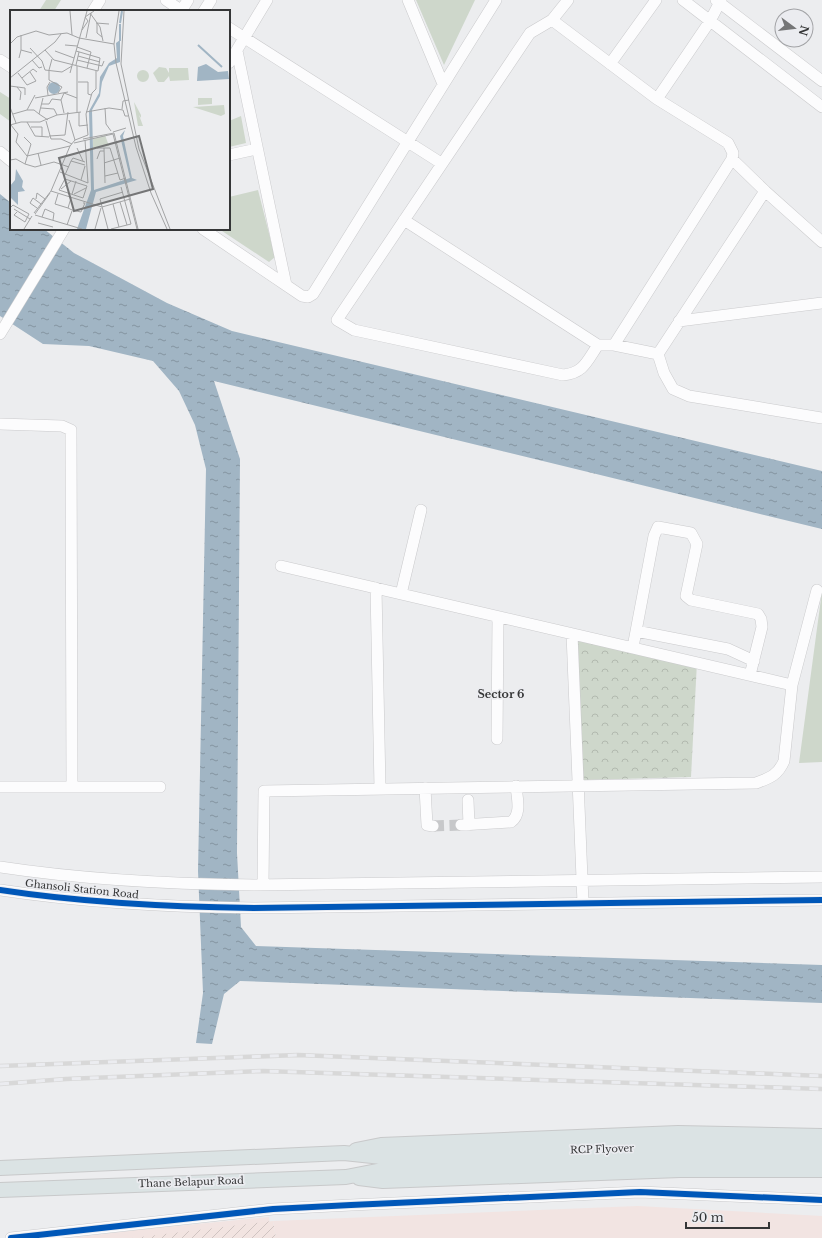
<svg xmlns="http://www.w3.org/2000/svg" width="822" height="1238" viewBox="0 0 822 1238" font-family="'Libre Baskerville',serif">
	<style>
		.commercial { fill: #f2e4e2 }
		.industrial { fill: url(#industrial-furrows) }
		.green { fill: #ced7cb }
		.park { fill: url(#park-crowns) }
		.water { fill: url(#water-ripples) }
		.lines { fill: none; stroke-linecap: round; stroke-linejoin: round }
		.minor-tunnel { stroke: #c7c8ca; stroke-width: 11; stroke-dasharray: 11 5.5; stroke-linecap: butt }
		.minor-casing { stroke: #cacacc; stroke-width: 12 }
		.major-casing { stroke: #c8c9ca; stroke-width: 16 }
		.minor { stroke: #fcfcfd; stroke-width: 11 }
		.major { stroke: #dbe3e4; stroke-width: 14 }
		.rail-casing { stroke: #d8d8d8; stroke-width: 4.5 }
		.rail { stroke: #ebecf0; stroke-width: 3; stroke-dasharray: 9; stroke-linecap: butt }
		.cycleway-casing { stroke: #ebecf0; stroke-width: 8 }
		.cycleway { stroke: #0057b8; stroke-width: 6 }
		.labels { text-anchor: middle; dominant-baseline: central; stroke-width: 3.5; stroke-linejoin: round; paint-order: stroke }
		.street-label { font-size: 10px; fill: #353637; stroke: #ebecf0 }
		.neighbourhood-label { font-size: 11px; font-weight: bold; fill: #353637; stroke: #ebecf0 }
		.inset-river { fill: none; stroke: #a1b5c4; stroke-width: 2 }
		.inset-road { fill: none; stroke: #a3a4a5; stroke-width: 1 }
		.view { fill: #757677; fill-opacity: 0.15; stroke: #757677; stroke-width: 2 }
		.inset-edge { fill: none; stroke: #353637; stroke-width: 2 }
	</style>
	<defs>
		<pattern id="industrial-furrows" width="10" height="10" patternUnits="userSpaceOnUse"><rect width="10" height="10" fill="#f2e4e1"/><path d="M-1 1l2-2M0 10L10 0M9 11l2-2" fill="none" stroke="#d0c4c2"/></pattern>
		<pattern id="park-crowns" width="20" height="18" patternUnits="userSpaceOnUse"><rect width="20" height="18" fill="#ced7cb"/><path d="M2 6a3 3 0 1 1 6 0M12 15a3 3 0 1 1 6 0" fill="none" stroke="#b2b9af"/></pattern>
		<pattern id="water-ripples" width="26" height="14" patternUnits="userSpaceOnUse"><rect width="26" height="14" fill="#a1b5c4"/><path d="M2 4q2-2 4 0t4 0M15 11q2-2 4 0t4 0" fill="none" stroke="#8494a0"/></pattern>
	</defs>
	<rect width="100%" height="100%" fill="#ecedef"/>
	<path class="commercial" d="M638,1206L822,1216V1238H276L273,1221Z
		M269,1217L272,1238H71L145,1229Z"/>
	<path class="industrial" d="M273,1221L276,1238H132Z"/>
	<path class="green" d="M46,0H61L54,11H39Z
		M416,0H475L444,65Z
		M0,92L11,99V122L0,114Z
		M241,116L246,143L229,147V121Z
		M258,190L275,257L269,262L219,229H229V197Z
		M822,591V762L799,763Z"/>
	<path class="park" d="M577,635L697,662L691,777L582,780Z"/>
	<path class="water" d="M0,194L11,203V229H44L74,253L167,303L232,331L822,471V529L214,381L240,459L237,853L241,927L256,946L822,965V1003L240,981L224,994L212,1044L196,1043L203,993L198,871L206,469L195,425L179,391L153,361L89,346L43,344L0,316Z"/>
	<g class="lines">
		<path class="minor-tunnel" d="M433,826L461,825"/>
		<g class="minor-casing">
			<path id="minor" d="M166,0L182,11
				M408,0L443,84
				M568,0L552,20L530,33L337,320L354,330L563,375C584,373 587,361 598,345
				M683,0L822,107
				M716,0L822,81
				M93,11L100,0
				M181,11L188,0
				M204,11L211,0
				M552,20L657,99L728,143L733,153L732,159L614,345
				M229,28L441,163
				M237,51L286,285
				M0,60L11,67
				M229,63L267,0
				M610,64L656,0
				M657,99L710,21L721,0
				M0,152L11,161
				M229,155L257,149
				M765,191L822,242
				M404,220L598,345H614L658,354
				M203,229L302,296L308,297L313,294L496,0
				M679,321L822,303
				M0,334L64,229
				M658,354L765,191L732,159
				M658,354L664,373L673,389L689,396L822,418
				M0,424L62,426L71,430L72,787
				M281,566L792,685
				M376,588L380,788
				M401,594L421,510
				M636,631L728,649L754,661
				M572,634L583,903
				M633,647L654,536L658,527L691,533L697,544L686,596L691,600L758,614L761,619L762,627L750,675
				M497,739L498,617
				M0,787H160
				M425,788L427,825L433,826
				M468,800L469,825
				M461,825L511,822C522,814 517,798 516,786
				M0,867C85,880 169,884 254,885L822,877
				M263,885L264,791L756,783C770,778 778,775 784,761L792,685L817,590
				M0,890C85,903 169,907 254,908L822,900
				M11,1238L273,1209L351,1205L640,1192L822,1200"/>
		</g>
		<g class="major-casing">
			<path id="major" d="M356,1150L381,1145L678,1133L822,1136
				M0,1168L344,1153L382,1157L678,1145L822,1148
				M359,1178L383,1181L680,1170H822
				M0,1190L346,1177L382,1170L679,1158L822,1159"/>
		</g>
		<use href="#minor" class="minor"/>
		<use href="#major" class="major"/>
		<g class="rail-casing">
			<path id="rail" d="M0,1066L298,1055L822,1076
				M0,1084L66,1079L263,1071L822,1089"/>
		</g>
		<use href="#rail" class="rail"/>
		<g class="cycleway-casing">
			<path id="cycleway" d="M0,890C85,903 169,907 254,908L822,900
				M11,1238L273,1209L351,1205L640,1192L822,1200"/>
		</g>
		<use href="#cycleway" class="cycleway"/>
	</g>
	<g class="labels">
		<g class="street-label">
			<text transform="translate(82 889) rotate(6)">Ghansoli Station Road</text>
			<text transform="translate(602 1149) rotate(-2)">RCP Flyover</text>
			<text transform="translate(191 1182) rotate(-2)">Thane Belapur Road</text>
		</g>
		<g class="neighbourhood-label">
			<text x="501" y="694">Sector 6</text>
		</g>
	</g>
	<g transform="translate(10 10)">
		<rect width="220" height="220" fill="#ecedef"/>
		<path d="M149,57L156,58L159,63V58H178L179,70L160,71L159,66L154,72H148L143,63ZM127 66a6 6 0 1 1 12 0a6 6 0 1 1-12 0ZM124,92L131,105V108L129,105L133,116H128ZM95,125L99,136L83,138V129Z" fill="#ced7cb"/>
		<path d="M188,88H202V94L188,95ZM214,95L215,104L211,106L183,97Z" fill="#ced7cb"/>
		<path d="M110,30V52L99,56L92,72L90,86L82,100L84,180L120,168L110,126L115,120L113,126L122,168L127,170L86,182L76,219H67L81,180L79,101L89,83L90,67L99,53L107,48L106,33ZM196,54L208,62L218,61L219,69L187,71L188,57ZM38 78a6 6 0 1 1 12 0a6 6 0 1 1-12 0ZM6,159L13,171L12,177L15,181L8,182V195L0,187V176L5,170Z" fill="#a1b5c4"/>
		<path class="inset-river" d="M110,13L112,1M110,31V14M188,35L212,57"/>
		<path class="inset-road" d="M60,1L62,25M109,1L104,34L106,53L126,137L141,183L157,219M114,1L111,54L129,139L160,219M80,3L90,17L93,31M86,13L99,14M87,13V23L92,27M72,20L78,11L75,7L84,1M11,25V40M76,28L81,3M0,34L7,27L26,21L39,25L57,23L69,28L104,34M55,35L67,36M67,37L81,42L77,58M20,38L32,51L35,60L52,62L62,56M35,40L44,50L88,61L90,48L66,41M45,41L64,48M0,46V61M68,46L90,52M9,48L11,40L22,43M42,49L39,60V70L52,77L48,83M22,50L29,58L32,57M67,50L92,56L94,51M66,55L69,42M8,63L17,75L26,71L20,62M60,63L77,1M0,68L45,32L51,24M12,68L23,59L27,62M68,72H78V84L81,85M0,76L15,78V85M7,77L11,82L10,90M25,85L17,100H24L29,104M38,85L37,77L40,72M25,88L58,82M33,88L29,104L38,110M32,94H39L42,89L51,90M0,97L6,113M31,98L44,99L47,105M95,98L96,114L101,121M112,99L113,91L119,90M67,102V56M69,102V116L78,115M76,102L99,98L113,100L115,106H118M54,103L51,90L54,83L67,88M3,104L17,100M59,110L65,130M36,111L41,129H51L62,134M17,112L25,126L39,127M0,115L11,112H30L47,105L71,102M1,115L8,124L6,132L17,146M21,117H32V127M103,122L116,118M39,126L55,125L58,102M14,127L21,134L15,154L25,157L44,152L59,157M73,129L104,123L128,219M64,133L103,124L127,219M67,138L73,151M87,138H100L110,170L116,168M94,138L95,173M28,143L31,155M17,146L60,136M87,149L90,141H94M0,150L6,149L15,154M61,151L63,148L75,152M94,153L110,148M50,162L78,173L75,130M55,165L61,151L75,155M95,166L108,163M55,169L77,176L73,188L49,180ZM71,170L75,156M111,177L121,214M51,179L61,171M41,181L92,197L120,189M48,184L45,194L58,198M62,184L66,171M64,184L76,178M61,188L58,198L62,200L71,202L75,193H73M26,189L27,183L35,189M110,192L117,215M103,194L109,217M0,198L3,195L19,204L15,212L4,205L7,202M27,198L20,193L23,188L31,194M4,199L20,209M24,203L41,181L60,136L65,130L78,125L76,104L82,83L86,79V61M25,204L40,183M25,205L72,219M32,207L35,199L44,203L43,210M28,213L43,217M57,215L62,201M14,219L22,206M85,219L91,198M98,219L90,189L113,182M101,219L121,214"/>
		<path class="view" d="M129,126L143,179L64,201L49,148Z"/>
		<rect width="220" height="220" class="inset-edge"/>
	</g>
	<g transform="translate(794 28) rotate(105)"><circle r="19" fill="#ebecf0" stroke="#a2a3a6"/>
	<path d="M0-3L7 15L0 10L-7 15Z" fill="#757677"/>
	<text y="-6" font-size="11" font-weight="bold" text-anchor="middle" fill="#353637">N</text>
	</g>
	<path d="M686 1222v6h83v-6" fill="none" stroke="#353637" stroke-width="2"/>
	<text x="692" y="1222" font-size="12" fill="#353637" stroke="#ebecf0" stroke-width="3" paint-order="stroke">50 m</text>
</svg>
